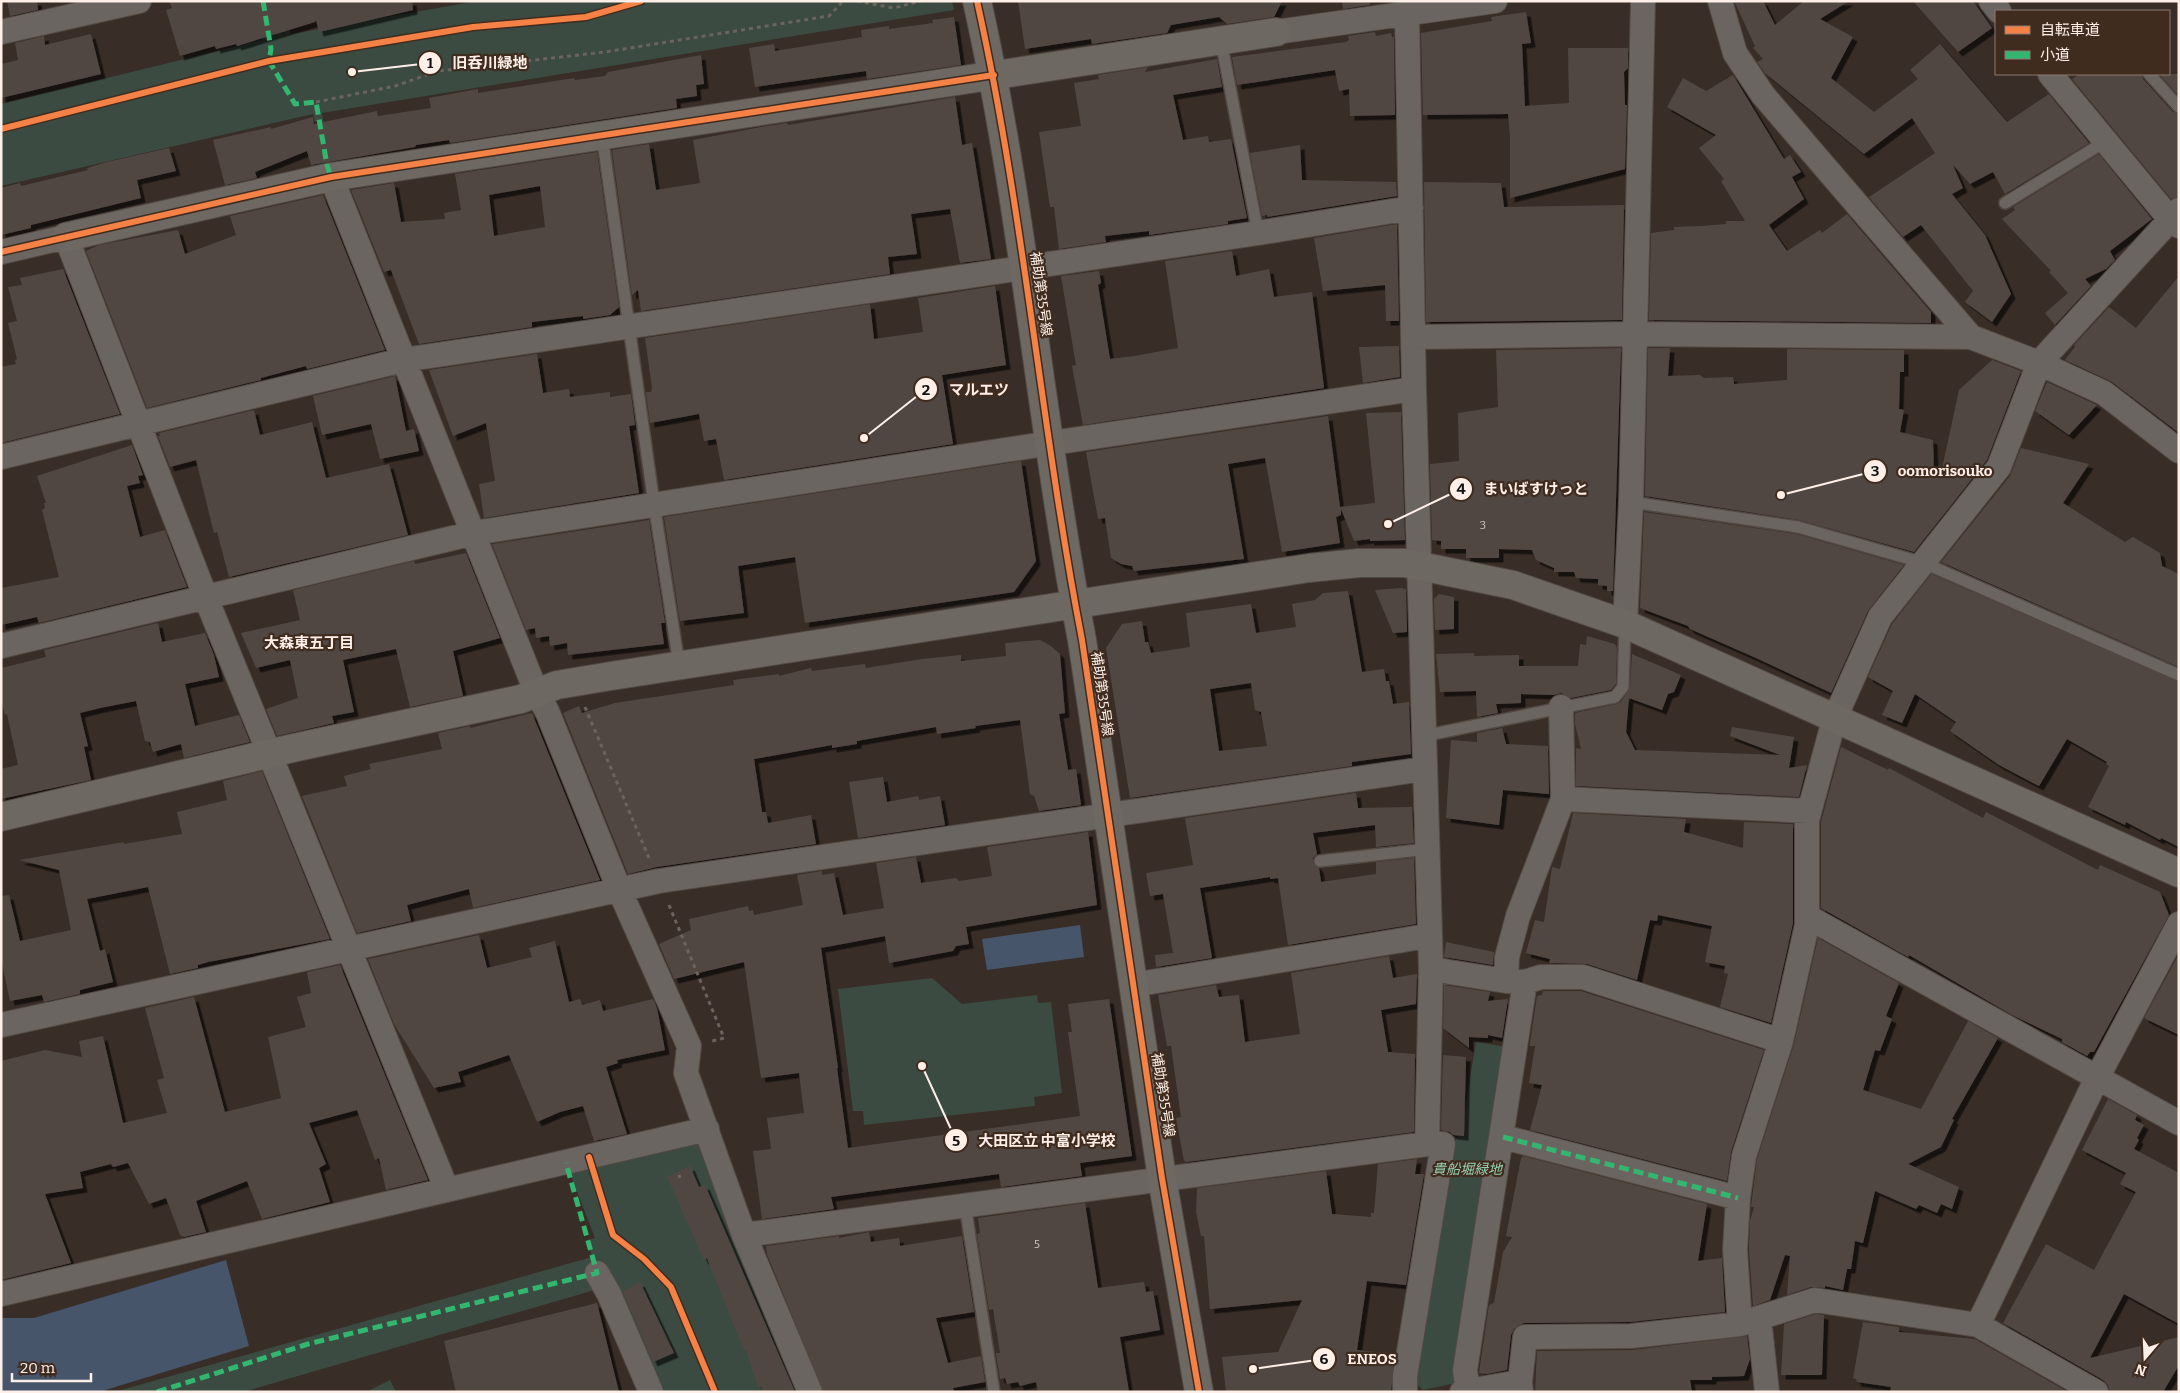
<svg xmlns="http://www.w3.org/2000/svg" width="2180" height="1393" viewBox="0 0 2180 1393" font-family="Bitter,'Noto Sans JP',serif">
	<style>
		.green { fill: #3b4b41 }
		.water { fill: #46556a }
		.building { fill: #514743; fill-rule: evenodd; filter: url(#shadow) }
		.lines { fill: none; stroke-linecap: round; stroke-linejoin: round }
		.lane-casing { stroke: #524944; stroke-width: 14 }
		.street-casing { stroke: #524944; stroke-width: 26 }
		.secondary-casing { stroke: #524944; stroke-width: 30 }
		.path { stroke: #6a635e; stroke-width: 3; stroke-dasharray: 4 4; stroke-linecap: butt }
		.lane { stroke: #6b6561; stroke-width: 11 }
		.street { stroke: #6b6561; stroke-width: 24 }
		.secondary { stroke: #6e6862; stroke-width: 28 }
		.quiet { stroke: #33b770; stroke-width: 5; stroke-dasharray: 10 5; stroke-linecap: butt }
		.cycleway-casing { stroke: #402b1f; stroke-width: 9 }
		.cycleway { stroke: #f48246; stroke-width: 6 }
		.labels { text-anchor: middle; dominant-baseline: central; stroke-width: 4.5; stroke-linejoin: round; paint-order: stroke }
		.number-label { font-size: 11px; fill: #d3c6bf }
		.street-label { font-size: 14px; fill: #fef0e8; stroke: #402b1f }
		.park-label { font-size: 14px; font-style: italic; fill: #97d0b0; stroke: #402b1f }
		.neighbourhood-label { font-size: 15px; font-weight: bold; fill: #fef0e8; stroke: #402b1f }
		.leader { fill: none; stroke: #fef0e8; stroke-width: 2 }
		.callout-dot { fill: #fef0e8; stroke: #402b1f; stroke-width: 2 }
		.mark-label { font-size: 15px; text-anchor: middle; font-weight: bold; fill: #111 }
		.callout-label { font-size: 15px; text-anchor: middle; font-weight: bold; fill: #fef0e8; stroke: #402b1f; stroke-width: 4.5; stroke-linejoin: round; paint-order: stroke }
	</style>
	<defs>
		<filter id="shadow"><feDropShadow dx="4.5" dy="4.5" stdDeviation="0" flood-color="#0009"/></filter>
	</defs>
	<rect width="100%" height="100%" fill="#382d27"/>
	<path class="green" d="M250,1H280L291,34L477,1H952L954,10L322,113L329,156L324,157L313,114L1,186V104L262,40Z
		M932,978L962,1004L1037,995L1038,1003L1051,1002L1062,1093L1034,1097L1035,1106L864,1125L863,1111H853L838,989Z
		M1476,1042L1507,1047L1456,1383L1423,1390L1414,1381L1448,1151L1461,1132Z
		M707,1129L810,1392H651L605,1287L243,1392H114L592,1257L587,1240L595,1238L566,1163Z
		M390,1380L396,1392H366Z"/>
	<path class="water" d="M1080,925L1084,957L987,970L982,939Z
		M226,1260L249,1346L99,1392H1V1318H34Z"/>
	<path class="building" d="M7,1H37L38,10L10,16Z
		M169,1H412L413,10L319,32L316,20L315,22L237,46L236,44L216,49L215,46L180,56L166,10L172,8Z
		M1018,1H1282L1274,17L1227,24L1219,17L1171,25L1167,33L1092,44L1091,39L1025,49Z
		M1342,1H1370V5L1343,9Z
		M1734,1H1763L1775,25L1804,1H1849L1820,19L1853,37L1831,78L1874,112L1918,79L1910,70L1940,44L2007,122L2049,94L2089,143L2005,194L1993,172L1970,184L1953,165L1963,188L1952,194L1985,235L2011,294L1992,322L1965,302L1973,291L1921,225L1903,237L1869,197L1935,153L1912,118L1864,154L1765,73L1757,62L1763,59L1753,48L1755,46Z
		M1913,1H1973L1992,28L1958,52Z
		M1526,12L1531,43L1522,44L1525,106L1569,103L1568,48H1628V68L1624,72L1625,105H1627L1625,169L1510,198V137L1508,114L1423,115L1421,33L1492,21L1491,17Z
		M954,17L961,65L867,79L866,71L755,87L749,48L774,44L775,51L862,37L861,30L889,26V29L933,23L932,20Z
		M1375,32L1376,36L1391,33L1392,37H1394L1395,115L1350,116L1349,89L1339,91L1335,70L1237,85L1232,57L1346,42L1349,40L1348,36Z
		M91,34L101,74L1,98V64L18,60L15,43L44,36L45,45Z
		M701,55L704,84L696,85L697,96L676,99L677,108L450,143L449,140L416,145L415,147L311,165L307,151L255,172L257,178L225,185L213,140L271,127V129L313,117L314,124L377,111L378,116L431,108L429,98L478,89V93L574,78L575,80L605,76L608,72Z
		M1217,59L1222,87L1173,95L1183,140L1208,136L1209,142L1231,139L1247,218L1228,221V224L1149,235V231L1105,236L1106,242L1059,249L1054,207H1050L1039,132L1081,126L1074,83L1099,79L1098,75L1148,67L1145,72Z
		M2080,74H2142L2143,79L2173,112L2179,114V197L2171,199L2072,79Z
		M2159,74H2179V96Z
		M1733,75L1784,159L1790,155L1801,172L1792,177L1804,199L1769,225L1787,251L1820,230L1822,233L1847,214L1931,312V323L1649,320L1651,233L1674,230V227L1701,226L1726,224V221H1745L1721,181L1724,179L1699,148L1716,135L1667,107L1683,78L1706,91Z
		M955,97L962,145L972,143L991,259L960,263L950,209L911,214L917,254L888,257L890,274L641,311L638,290L632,295L612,150L649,144L656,190L700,183L693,140L761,127L787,123L788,125Z
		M1300,145L1302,180L1396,182L1397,196L1267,217V215L1262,216L1250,153Z
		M169,148L176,171L137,180L141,198L31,225V228L1,235V188L20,183L21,186L88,170L87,168L107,162Z
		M597,152L619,307L610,315L583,319V316L532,322V327L419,344L391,270L384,272L351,190L394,183L401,222L445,219L444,213L461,210L455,174ZM540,186L545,227L494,236L489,195Z
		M2099,154L2152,219L2110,251L2115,260L2106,269L2085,279L2091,286L2055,325L2045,313L2068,293L2049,272L2051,271L2002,219L2015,210L2013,207Z
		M1424,182L1501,183L1504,207L1624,205L1622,320L1426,322Z
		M323,195L385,350L307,369L306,366L261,378V380L248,383L147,408L86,251L99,245L178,230L185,254L236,235L230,216Z
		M1397,224L1399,321H1386L1385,285L1323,291L1314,238Z
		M1232,251L1236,276L1269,269L1274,297L1312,292L1324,388L1083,425L1072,366L1076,365L1061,276L1099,271L1101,283L1098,285L1110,359L1134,356L1178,348L1165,261Z
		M63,269L120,414L1,443V367L16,364L15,360L17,359L8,323L17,321L8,287L22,285L20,278Z
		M2179,276V433L2112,382L2065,360L2075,347L2074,345L2109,307L2136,328Z
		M995,286L1006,365L942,375L953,444L724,480L716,439L704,441L699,414L650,423L646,392H651L652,388L645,338L870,304L874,339L923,332L918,298Z
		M1399,346L1400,377L1363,383L1359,347Z
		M1621,348L1613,591H1607V586L1598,585V579L1576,578L1574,572H1554V568L1536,560L1532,550L1499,549V558H1466V549H1441V541L1432,540L1430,464L1459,461L1458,413L1498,407L1496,350Z
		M1648,348H1670L1668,376L1700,375L1704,378L1733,377L1734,384L1787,380V349L1904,350V372H1900L1899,409L1904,410L1900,432L1933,440L1934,473H1941L1959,390L1992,360L2021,371L1987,460L1914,552L1799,520L1645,496Z
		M537,354L543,393L569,389L570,397L610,392V397L631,394L635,425L629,426L639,493L484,518L479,484L495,481L486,423L453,436L429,370Z
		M395,376L406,431L414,429L419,451L380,459L371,424L322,435L313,396Z
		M2047,382L2097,405L2069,435L2035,411Z
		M254,410L260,435L312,422L326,478L389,464L408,535L229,577L217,532L214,533L196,460L170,467L158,436H160L159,433Z
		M1401,412L1405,540L1370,541V539L1354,541L1341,509V515L1336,517L1340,543L1282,552L1265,458L1228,464L1244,559L1134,571L1132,566L1121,564L1111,558L1105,518L1098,519L1086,452L1328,416L1340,507L1375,503L1366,413Z
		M132,445L143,475L138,476L140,483L127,486L140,537L165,530L187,587L39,623L37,617L1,625V588L59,577L42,510L45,508L44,503H46L37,476Z
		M2021,448L2089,464L2063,503L2125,542L2133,537L2160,553L2162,566L2179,574V667L1941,562L2010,476Z
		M1021,461L1036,561L1014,592L805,623L795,557L738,566L744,613L680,621L664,517Z
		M1644,512L1796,534L1904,565L1868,611L1831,693L1756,658L1690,629L1688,626L1640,608Z
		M649,520L665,623H661L664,644L568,655L567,643L550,646L549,636L536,638L535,628L526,630L492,544Z
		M466,553L500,638L453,651L463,696L410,707L396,649L343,660L354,712L332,716L334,723L277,736L266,709L298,698L290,660L256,668L241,633L300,620L293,590L414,561L415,564Z
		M1931,574L2179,682V847L2161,838L2160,840L2126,822L2125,825L2088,807L2109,766L2106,764L2107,762L2067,739L2039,786L1999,765L1950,731L1956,722L1915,694L1902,723L1882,715L1893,691L1868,677L1892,624Z
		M1401,588L1406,589L1407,632L1393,633L1375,590Z
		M1348,591L1362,672L1384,669L1386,681H1389L1393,704L1409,702L1411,754L1352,762V766L1130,798L1106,648L1122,624L1142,621L1145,642H1148L1151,653L1190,647L1186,613L1251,604L1256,633L1296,627L1292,604L1315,600L1323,593ZM1251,683L1255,710L1261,712L1267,746L1219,751L1210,689Z
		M1439,594L1454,597V629L1435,630L1434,599Z
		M158,623L162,642L205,633L214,655L219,677L185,684L195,726L239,715L250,742L184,758L181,744L153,752L150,742L145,741L136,701L100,708L80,713L88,746L84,747L91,780L1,799V769L18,765L7,714L5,715L1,699V668L46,657L44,650Z
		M1587,636L1615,644L1617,648L1616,684L1611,690L1571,698L1561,693L1554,695L1521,694V703L1496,704L1498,713L1477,717L1476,691L1440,692L1436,654L1474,653V656L1519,655V666H1578L1580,644L1586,645Z
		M1040,640L1051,646L1060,654L1065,713L1059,714L1068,770L1076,769L1081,805L1039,811L1034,796L1030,794L1020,720L975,726L976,728L937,734L936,727L857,741V744L832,748V745L754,759L762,812H766L768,823L811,815L816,844L657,867L628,874L563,713L579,706L582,713L615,703L734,685L733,680L779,674V676L811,668L812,671L865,664L866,668L922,659L961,655V661L1006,656L1005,643Z
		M1632,654L1681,675L1674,692L1668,694L1662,710L1629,698L1626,732L1635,750L1780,755L1730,736L1732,727L1794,737L1789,768L1807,765L1799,797L1576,786V748L1581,749L1575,724V713L1616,704L1621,702L1630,688Z
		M532,713L600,880L473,908L469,889L407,905L411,921L357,933L302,796L347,786L344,776L371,769L369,764L442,749L438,733L470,726V728Z
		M1502,728L1506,744L1548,746L1549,794L1503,790L1499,825L1446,818L1451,740L1477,742V733Z
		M1841,747L1888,770L1889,768L1983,818L1986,812L2098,870L2100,865L2160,892L2169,915L2094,1052H2090L2087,1056L2062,1042V1039L2012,1015L1909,955L1908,957L1821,908V822Z
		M262,771L330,939L208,962L198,965V968L170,974L148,887L87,899L100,951L105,949L113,982L80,990V994L44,1002L42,995L10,1001L1,959V896L9,895L20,941L71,930L59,870L19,860L124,842V844L182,834L177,812L227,800L223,781Z
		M883,777L887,802L918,796L919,800L940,796L945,825L858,838L849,782Z
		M1356,793L1358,808L1412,807L1414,843L1376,847L1375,825L1313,833L1317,854L1313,858V862L1319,868L1321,882L1376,874V862L1414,858L1416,924L1288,945L1278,878L1270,879V877L1200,888L1212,958L1156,967L1155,955L1173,953L1163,894L1150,896L1146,873L1193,865L1185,818Z
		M1573,813L1686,819L1684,832L1743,848L1744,822L1793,824V923L1771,1023L1720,1007L1728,974L1724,973L1725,966L1705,962L1712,926L1658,915L1657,921L1650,920L1637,980L1587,964L1549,963L1550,959L1526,953L1535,920L1544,922L1552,867L1560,869Z
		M1088,832L1097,905L966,927L969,944L956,946L953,951L889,963L885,936L821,948L838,1068H837L848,1148L1080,1116L1068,1032H1072L1068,1004L1109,999L1132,1156L1080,1163L1082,1176L1001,1187L999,1174L831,1197L834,1209L762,1219L753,1151L771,1149L767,1118L804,1113L799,1073L761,1078L744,962L674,979L659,944L691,930L689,919L748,906L749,911L753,910L754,915L803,905L797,875L822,871V875L834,873L843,915L884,908L876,863L916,857L921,883L956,878L959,881L992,876L987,847Z
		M479,935L487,968L532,957L529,948L555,941L569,1002L580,999L582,1005L600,1000L603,1011L653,999L657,1008L665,1050L617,1060L618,1063L606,1067L627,1134L594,1141L583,1106L560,1112L537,1122L509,1055L458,1072L461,1082L434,1088L394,1024L368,959Z
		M1818,938L1899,983L1886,1016L1892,1019L1880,1051L1875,1050L1863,1090L1921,1109L1968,1021L1998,1038L1952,1119L1954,1120L1941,1147L1908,1164L1959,1187L1952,1209L1941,1204L1937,1213L1919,1205L1916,1209L1875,1191L1863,1243L1855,1241L1851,1269H1847L1843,1290L1825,1286V1288L1811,1287L1787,1295L1790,1256L1785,1255L1770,1300L1753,1306L1749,1250L1750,1221L1754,1207H1751L1757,1159L1794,1044Z
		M1446,942L1494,952L1493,965L1444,957Z
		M2179,954V1035L2144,1018Z
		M1389,956L1393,978L1417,974L1416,1004L1381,1010L1388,1052L1415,1054L1414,1132L1187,1162L1184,1161L1176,1118L1181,1117L1171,1046H1167L1158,995L1216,985L1219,997L1239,995L1245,1042L1300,1034L1291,973Z
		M340,965L428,1180L386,1190L379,1158L375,1160L357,1110L309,1123L326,1164L319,1168L330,1202L262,1219L247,1181L196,1201L206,1232L184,1237L180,1235L166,1198L149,1204L128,1163L113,1167L111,1164L80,1172L83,1188L45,1194L71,1263L1,1280V1061L45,1050L82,1057L79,1041L103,1036L123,1123L167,1113L157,1080L164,1078L145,1008L194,997L225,1112L281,1098L268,1037L306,1027L297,997L311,993L307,972Z
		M1444,985L1490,992L1488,1001L1508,999L1502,1038L1488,1035V1038L1469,1037V1048L1443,1028Z
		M1543,991H1581L1764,1050L1731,1152L1727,1181L1530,1130L1542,1085L1529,1083L1535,1046H1530V1043L1537,996L1542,995Z
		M1443,1055L1466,1057L1464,1136L1453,1135L1450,1132L1441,1130Z
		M2108,1099L2137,1115L2135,1120L2144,1125L2137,1138L2139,1140L2134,1149L2179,1173V1324L2124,1294L2090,1358L2179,1337V1365L2163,1392H2110L2108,1385L2103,1380L2003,1323L2046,1244L2094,1270L2136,1192L2120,1184L2126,1173L2082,1150Z
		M1523,1156L1707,1204L1698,1261L1722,1258L1725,1312L1630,1322L1524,1323L1514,1329L1511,1335L1507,1370L1487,1374L1479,1373L1489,1305L1494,1303L1503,1252L1512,1237L1506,1236L1521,1158Z
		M1417,1159L1415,1174H1424L1406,1285L1367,1281L1357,1350L1395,1354L1391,1392H1226L1222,1357L1278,1352L1302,1300L1210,1309L1204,1236H1201L1196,1212L1197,1188L1326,1171L1332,1214L1371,1217V1213H1374L1378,1164Z
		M690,1166L699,1187L705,1185L795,1392H763L761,1386L758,1387L746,1350L744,1351L707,1258L704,1260L667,1177Z
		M1085,1203L1098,1288L1144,1282L1146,1292L1153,1291L1160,1330L1120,1337L1129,1392H1038L1036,1382L1020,1386L1018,1382L1007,1384L1005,1378L1000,1379L996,1353H1000L993,1309L989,1310L977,1234L980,1233L978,1218Z
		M869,1232L871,1242L899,1238L900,1246L962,1236L974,1312L936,1318L948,1363L981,1356L985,1382L953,1388L954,1392H823L767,1254L766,1246L839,1236V1238Z
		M640,1282L674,1353L653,1362L623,1291Z
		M597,1303L619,1392H456L444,1341Z
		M1816,1314L1824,1315L1822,1375H1781L1784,1324Z
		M1863,1322L1899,1327V1332L1975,1339L2068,1392H1890L1891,1387L1857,1382L1856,1379L1853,1378Z
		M1747,1336L1750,1359L1744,1376L1712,1377V1380H1690L1692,1392H1535L1537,1351L1632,1350Z"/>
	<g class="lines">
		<g class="lane-casing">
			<path id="lane" d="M1221,41L1258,233
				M2149,74L2179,107
				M602,135L654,504L679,664
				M2005,203L2106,141
				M1631,502L1798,527L1924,563L2179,675
				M1423,736L1615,697L1623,687L1625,625
				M1320,861L1428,849
				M965,1205L994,1392"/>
		</g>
		<g class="street-casing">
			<path id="street" d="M1720,1L1735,53L1763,95L1971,337
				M1991,1L1999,11
				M1407,15L1414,389L1431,969L1427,1144
				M1,32L139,1
				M1276,32L1495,1
				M2050,74L2170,219L2179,226
				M331,177L537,694L547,711L619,889L689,1046L686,1073L744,1235L810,1392
				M1,252L66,237L206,598L447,1190
				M1414,337L1634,334L1971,337L2039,363L2104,393L2179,451
				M1,457L403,360L1258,233L1411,208
				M1625,624L1631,502L1643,1
				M1,646L474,533L1005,450L1414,389
				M1563,799L1809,811
				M1808,917L2179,1123
				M1431,969L1506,981L1525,982L1541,977H1583L1781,1041
				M1506,981L1507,957L1518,916L1563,799L1561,707
				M1133,985L1415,938L1429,937
				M1,1025L659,881L1424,769
				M1503,1137L1738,1198
				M744,1235L1427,1144H1443L1405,1376V1392
				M597,1273L609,1294L651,1392
				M1,1294L707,1129
				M1759,1318L1767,1392
				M1740,1324L1735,1250L1738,1198L1744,1156L1781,1041L1807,925V820L1834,720L1880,617L1999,467L2039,363L2179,210
				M1978,1325L2097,1078L2179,924
				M1462,1392L1520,1382
				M1468,1392L1465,1370L1525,982
				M1521,1392L1520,1382L1525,1337L1631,1336L1740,1324L1815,1300L1978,1325L2096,1392"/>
		</g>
		<g class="secondary-casing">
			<path id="secondary" d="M977,1C1024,212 1041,428 1082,640L1162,1178L1199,1392
				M66,237L331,177L1276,32
				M1,817L293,748L521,699L557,685L611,676L1309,568L1359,563H1405L1513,585L1625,624L2179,873"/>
		</g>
		<path class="path" d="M857,1L894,8L921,1
			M316,102L395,86L438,71L605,52L829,16L843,1
			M585,707L649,858
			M669,905L724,1038L712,1041
			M678,1177L681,1176"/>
		<use href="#lane" class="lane"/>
		<use href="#street" class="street"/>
		<use href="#secondary" class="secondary"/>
		<path class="quiet" d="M263,1L271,49L269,61L295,104L316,102L327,165L331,177
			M1503,1137L1738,1198
			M157,1392L308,1344L597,1273L566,1163"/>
		<g class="cycleway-casing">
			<path id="cycleway" d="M977,1C1024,212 1041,428 1082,640L1162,1178L1199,1392
				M1,129L269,61L473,27L586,17L641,1
				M1,252L331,177L994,75
				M589,1157L613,1235L644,1259L671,1287L715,1392"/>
		</g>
		<use href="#cycleway" class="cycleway"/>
	</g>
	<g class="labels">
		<g class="number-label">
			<text x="1483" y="525">3</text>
			<text x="1037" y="1244">5</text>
		</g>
		<g class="street-label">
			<text transform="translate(1041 294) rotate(82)">補助第35号線</text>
			<text transform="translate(1102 694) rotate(82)">補助第35号線</text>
			<text transform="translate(1163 1095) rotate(81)">補助第35号線</text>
		</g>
		<g class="park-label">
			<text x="1467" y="1169">貴船堀緑地</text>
		</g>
		<g class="neighbourhood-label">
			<text x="309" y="643">大森東五丁目</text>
		</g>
	</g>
	<path class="leader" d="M352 72L430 63M864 438L926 389M1781 495L1875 471M1388 524L1461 489M922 1066L956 1140M1253 1369L1324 1359"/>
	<g class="callout-dot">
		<circle cx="352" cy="72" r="5"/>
		<circle cx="864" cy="438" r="5"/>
		<circle cx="1781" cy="495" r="5"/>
		<circle cx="1388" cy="524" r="5"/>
		<circle cx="922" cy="1066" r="5"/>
		<circle cx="1253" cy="1369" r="5"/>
		<circle cx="430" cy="63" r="12"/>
		<circle cx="926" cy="389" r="12"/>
		<circle cx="1875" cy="471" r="12"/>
		<circle cx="1461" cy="489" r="12"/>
		<circle cx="956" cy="1140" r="12"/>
		<circle cx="1324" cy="1359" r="12"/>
	</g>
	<g class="mark-label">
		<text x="430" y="68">1</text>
		<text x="926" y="395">2</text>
		<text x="1875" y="476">3</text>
		<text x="1461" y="494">4</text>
		<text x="956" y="1146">5</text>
		<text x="1324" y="1364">6</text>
	</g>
	<g class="callout-label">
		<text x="490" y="68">旧呑川緑地</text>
		<text x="979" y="395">マルエツ</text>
		<text x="1945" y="476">oomorisouko</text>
		<text x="1536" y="494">まいばすけっと</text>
		<text x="1047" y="1146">大田区立 中富小学校</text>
		<text x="1372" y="1364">ENEOS</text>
	</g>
	<rect width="2180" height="1393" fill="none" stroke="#fef0e8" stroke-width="5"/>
	<rect x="1995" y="10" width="175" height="65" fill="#402b1f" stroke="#8c7a6f"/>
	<rect x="2005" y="26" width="25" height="8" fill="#f48246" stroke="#8c7a6f"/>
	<text x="2040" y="35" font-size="15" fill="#fef0e8">自転車道</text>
	<rect x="2005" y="51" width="25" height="8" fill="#33b770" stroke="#8c7a6f"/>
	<text x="2040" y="60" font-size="15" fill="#fef0e8">小道</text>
	<g transform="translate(2145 1358) rotate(199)" stroke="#402b1f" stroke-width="4" paint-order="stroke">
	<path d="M0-4L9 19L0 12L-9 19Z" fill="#fef0e8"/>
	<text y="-8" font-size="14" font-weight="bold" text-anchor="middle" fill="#fef0e8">N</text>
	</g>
	<path d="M12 1373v8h79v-8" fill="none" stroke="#fef0e8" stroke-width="2.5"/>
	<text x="20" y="1373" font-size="15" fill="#fef0e8" stroke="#402b1f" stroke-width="4" paint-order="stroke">20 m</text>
</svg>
